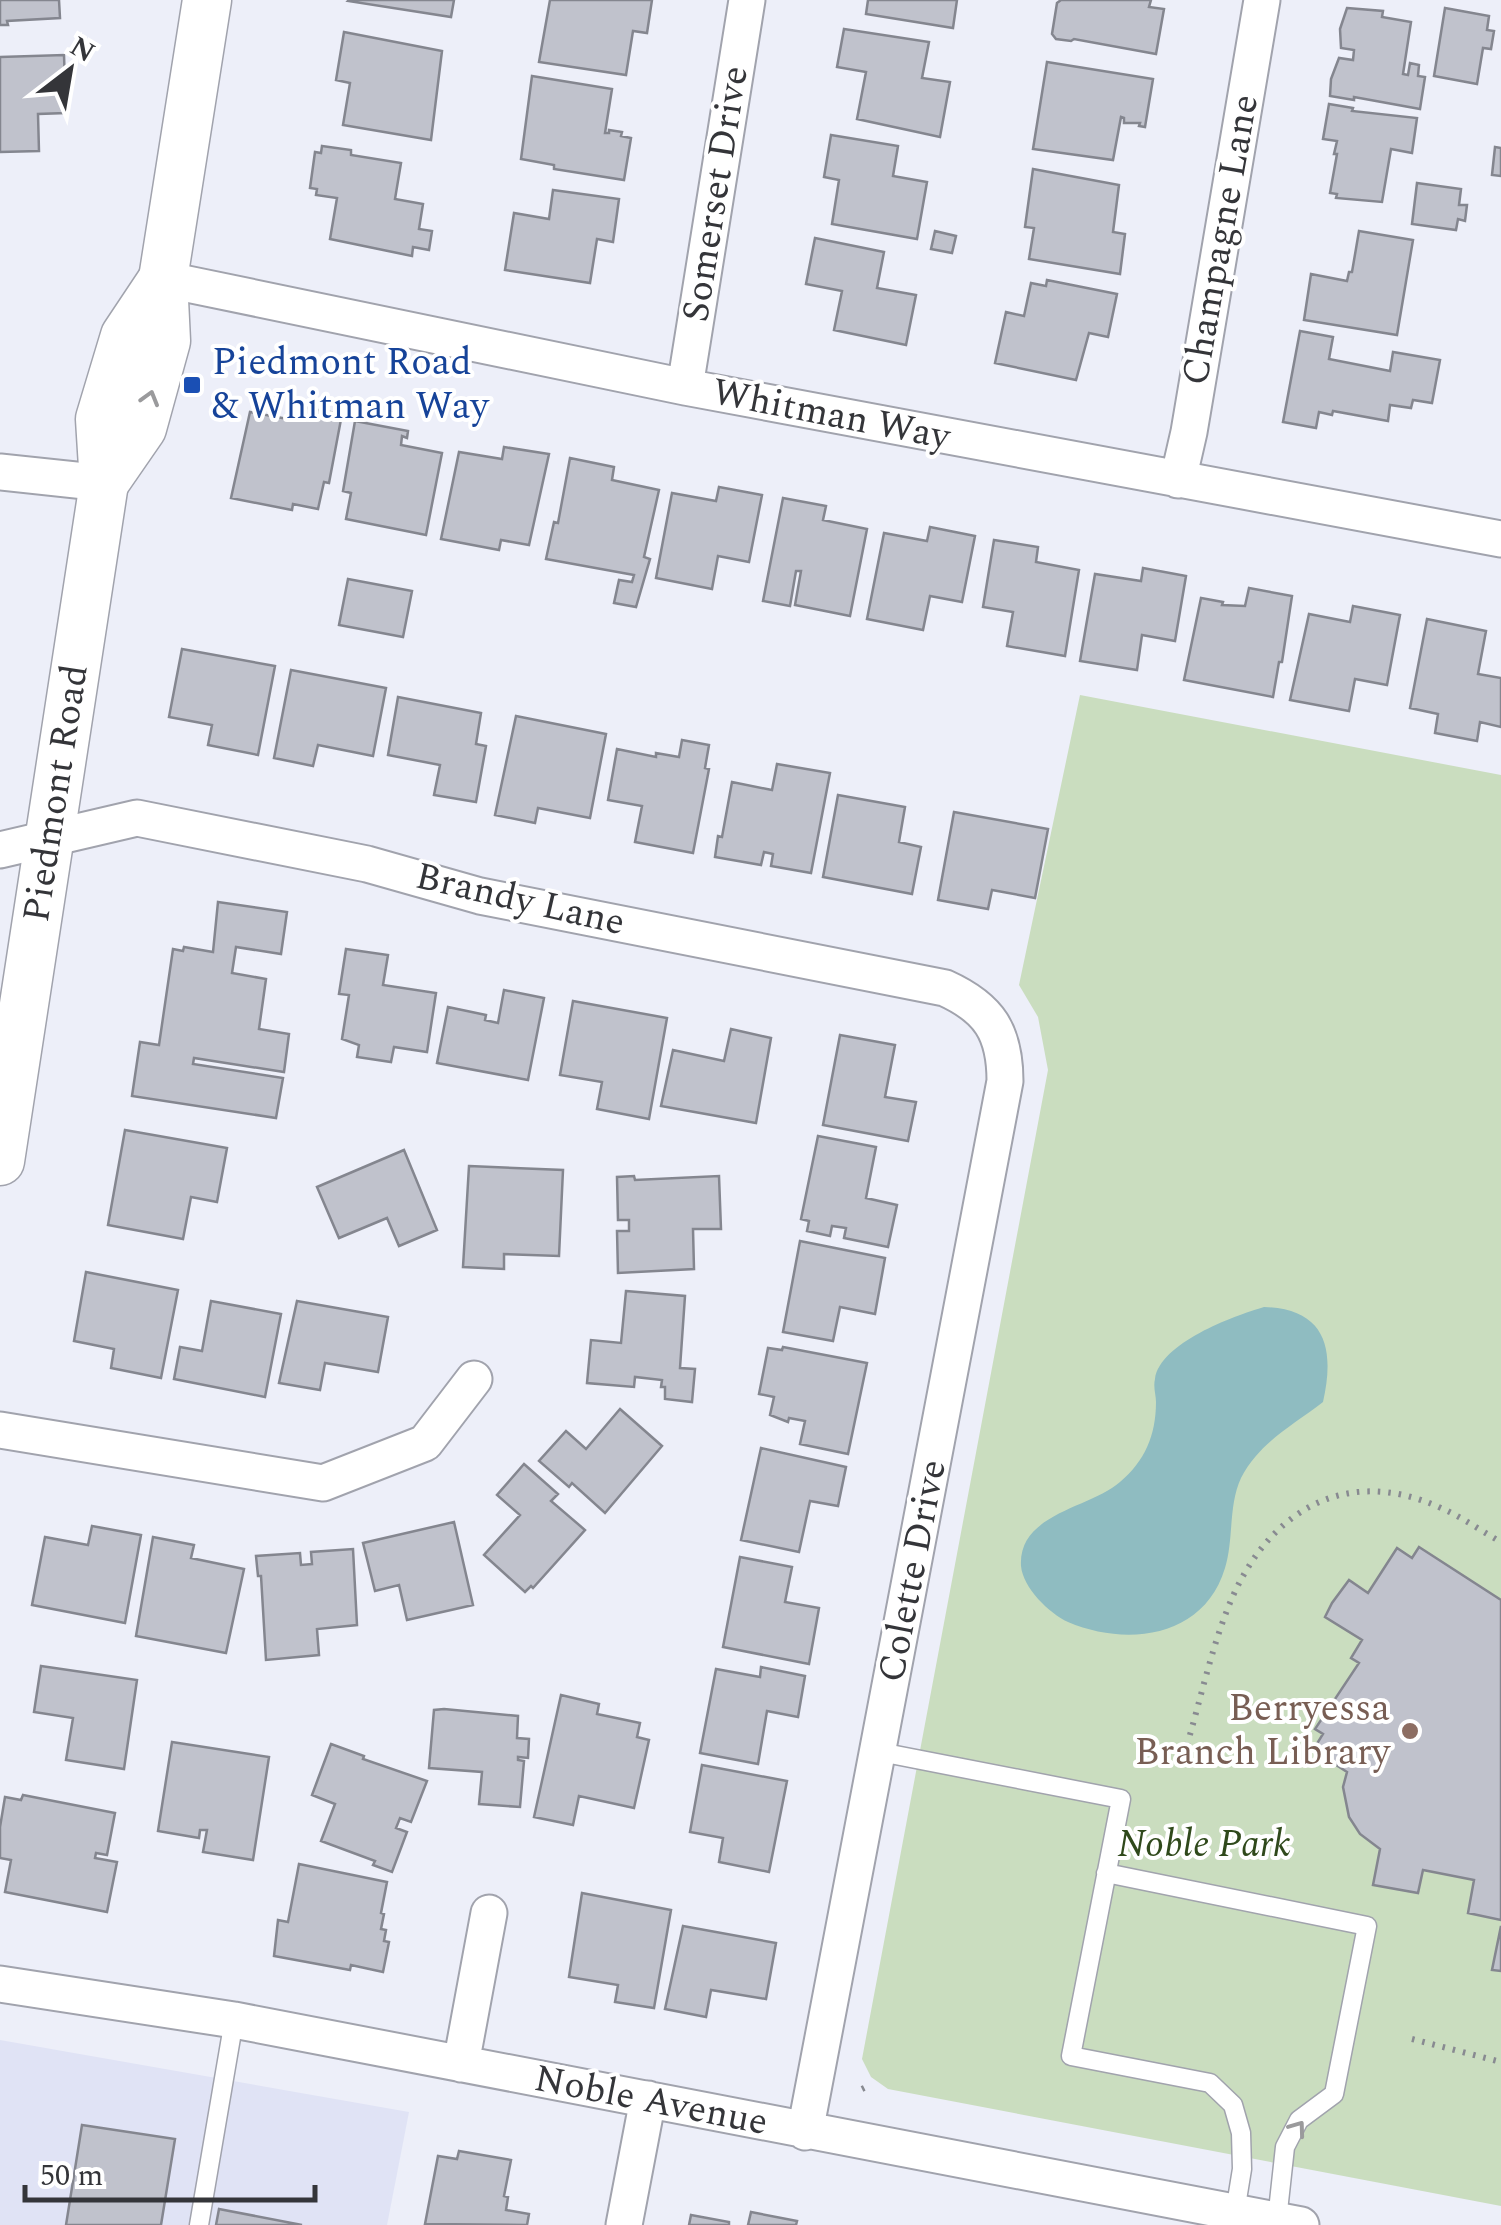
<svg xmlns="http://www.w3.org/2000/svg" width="1501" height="2225" viewBox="0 0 1501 2225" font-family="Spectral,serif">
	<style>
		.built { fill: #e0e3f5 }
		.green { fill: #caddbf }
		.water { fill: #8fbcc1 }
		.building { fill: #c0c2cc; stroke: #84868f; stroke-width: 2.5 }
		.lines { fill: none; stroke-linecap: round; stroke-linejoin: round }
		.lane-casing { stroke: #a1a3ad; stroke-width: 21 }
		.street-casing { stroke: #a1a3ad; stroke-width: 39 }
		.secondary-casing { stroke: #a1a3ad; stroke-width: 51 }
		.path { stroke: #888a91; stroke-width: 6; stroke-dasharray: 2.5 8; stroke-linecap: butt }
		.lane { stroke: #fff; stroke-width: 18 }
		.street { stroke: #fff; stroke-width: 35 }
		.secondary { stroke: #fff; stroke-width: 48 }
		.oneway { stroke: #9a9a9c }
		.transit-dot { fill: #1a4fb4; stroke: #fff; stroke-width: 4 }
		.education-dot { fill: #8d6e63; stroke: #fff; stroke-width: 4 }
		.labels { text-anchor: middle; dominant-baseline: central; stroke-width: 8; stroke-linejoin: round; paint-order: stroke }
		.street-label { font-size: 38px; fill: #343539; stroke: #fff }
		.transit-label { font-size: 38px; fill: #164399; stroke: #fff; text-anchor: start }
		.education-label { font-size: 38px; fill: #785e54; stroke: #fff; text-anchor: end }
		.park-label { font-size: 38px; font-style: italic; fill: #2f491b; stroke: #fff }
	</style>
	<rect width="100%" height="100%" fill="#edeff9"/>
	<path class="built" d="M0,2040L409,2112L387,2225H0Z"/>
	<path class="green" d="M1080,695L1501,775V2206L888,2089L871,2077L862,2059L1048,1070L1038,1017L1019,985Z"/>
	<path class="water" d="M1264,1307C1326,1309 1335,1349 1323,1402C1292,1426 1260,1442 1241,1478C1228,1506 1234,1539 1225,1568C1204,1638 1127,1647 1068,1622C1049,1613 1023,1588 1021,1566C1018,1513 1091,1508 1120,1482C1145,1461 1156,1435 1156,1402C1156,1395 1153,1387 1155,1379C1160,1343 1233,1316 1264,1307Z"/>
	<path class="building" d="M0,0H59L60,18L7,21L8,25H0Z
		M454,0L451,17L348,1L349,0Z
		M550,0H652L647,33L633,31L626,75L539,62Z
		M868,0H957L953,28L866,14Z
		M1061,0H1151L1149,7L1164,9L1156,54L1074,39L1071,41L1056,39L1052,34L1057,3Z
		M1347,8L1383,11L1382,17L1411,22L1403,74L1408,75L1410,63L1419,65L1418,76L1425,77L1420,109L1354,97V100L1330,96L1331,79L1339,58L1353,60L1354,50L1341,48L1340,29Z
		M1445,8L1489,16L1487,30L1494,31L1491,49L1483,48L1477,84L1434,76Z
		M844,29L929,42L922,78L950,82L940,137L857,119L866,72L837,67Z
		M344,32L442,51L431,140L343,125L350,83L336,80Z
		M64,55L66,113L38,114L39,151L0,152V57Z
		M1047,62L1153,79L1145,127L1139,126L1140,123H1124V118L1121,117L1113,160L1033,149Z
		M532,76L612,89L605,133H609V130L622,132L621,136L631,138L624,180L554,169V165L521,159Z
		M1329,104L1353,108L1352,111L1417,118L1412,153L1391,149L1382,202L1336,198L1337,194L1330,193L1337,154H1334L1337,141L1323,139Z
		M831,135L898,146L893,176L927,182L917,239L832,224L839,180L824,177Z
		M322,146L351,150V155L401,163L395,199L423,204L419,229L432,231L429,250L413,247L412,256L330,239L337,198L316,195L317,189L310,188L315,152L321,153Z
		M1495,147L1501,148V176L1492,175Z
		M1033,169L1119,185L1113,232L1125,234L1120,274L1029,259L1034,228L1025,227Z
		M1417,183L1461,189L1459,205H1467L1465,221L1458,219L1456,230L1412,224Z
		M553,190L619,199L613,242L597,239L590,283L505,270L514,213L549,219Z
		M935,231L956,236L952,253L931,249Z
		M1359,231L1413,240L1397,335L1304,320L1311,274L1347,281L1349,272H1352Z
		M815,238L884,252L877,288L916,295L906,345L834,330L842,291L806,284Z
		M1047,280L1117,294L1108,337L1089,333L1076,380L995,363L1006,312L1024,316L1031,283L1046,286Z
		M1300,331L1333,337L1329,359L1390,371L1393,352L1440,360L1432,403L1413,400L1411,408L1390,405L1388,421L1333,411L1332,415L1319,412L1316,428L1283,422Z
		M295,406L342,414L329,483L324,482L318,509L293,504L292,510L231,498L250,412L293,420Z
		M355,421L408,431L407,438L402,436L401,445L442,453L426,535L346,519L351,493L343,491Z
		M504,447L549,454L529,545L501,540L499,550L441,539L459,452L502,459Z
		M570,458L614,467L612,480L659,490L644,557L650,559L636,607L614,603L619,580L632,582L634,575L546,559L554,522L558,523Z
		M719,487L762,495L749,562L718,556L712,589L656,578L672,493L716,501Z
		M783,498L826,506L823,520L867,529L850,616L795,605L801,571H796L790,606L763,601Z
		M930,527L975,536L962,602L930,596L923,630L867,619L884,533L927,541Z
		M994,540L1038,547L1036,562L1079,570L1065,656L1007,646L1013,612L983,607Z
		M1143,568L1186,576L1175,641L1142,635L1137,670L1080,661L1095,574L1141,581Z
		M348,579L412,591L403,637L339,625Z
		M1249,588L1292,596L1282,662H1279L1273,697L1184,680L1201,598L1223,602L1222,605L1245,606Z
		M1353,606L1400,615L1387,685L1355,679L1349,711L1290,700L1309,614L1350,622Z
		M1427,619L1486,631L1478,674L1501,678V727L1480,722L1477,741L1435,733L1438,714L1410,708Z
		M182,649L275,666L258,755L208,745L212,725L169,717Z
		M291,670L386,688L373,756L318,745L313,766L274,758Z
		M398,697L481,713L476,744L486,746L476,802L434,795L440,765L388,755Z
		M516,716L606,734L590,818L538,808L535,823L495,815Z
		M682,740L709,745L705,768L709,769L693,853L635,842L642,806L608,800L617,749L656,757V753L679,757Z
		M777,764L830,773L811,873L771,866L773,854L764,852L761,865L715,857L718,836L722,837L732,782L772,790Z
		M838,795L905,807L899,842L921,847L912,894L823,877Z
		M954,812L1048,829L1035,898L992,890L988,909L938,900Z
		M218,902L287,912L281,954L236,947L232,973L266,979L259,1029L289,1034L284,1072L194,1058L193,1064L283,1078L276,1118L132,1096L140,1042L159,1045L173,949L183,951L184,947L213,952Z
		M346,949L388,955L383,985L436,993L427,1052L394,1047L391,1062L357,1057L359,1045L342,1039L349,995L339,994Z
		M504,990L544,998L528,1080L437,1063L448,1007L486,1015L485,1020L498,1023Z
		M573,1001L667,1018L649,1119L597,1109L602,1082L560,1075Z
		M731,1029L771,1038L756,1123L661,1106L673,1050L724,1061Z
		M840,1035L895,1045L885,1097L916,1102L908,1141L823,1125Z
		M125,1130L227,1148L217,1202L191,1197L183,1239L108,1225Z
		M818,1136L876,1147L866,1198L897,1205L888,1247L844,1238L846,1228L832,1226L830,1236L807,1231L809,1221L801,1219Z
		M404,1150L437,1230L399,1246L387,1218L339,1238L317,1187Z
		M469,1166L563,1170L559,1256L504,1254V1269L463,1267Z
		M634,1176L635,1180L719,1176L721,1229H693L694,1269L618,1273L617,1231H629V1220H618L617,1177Z
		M800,1241L885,1258L875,1314L840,1307L833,1341L783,1332Z
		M86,1272L178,1290L161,1378L111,1368L114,1349L74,1341Z
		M626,1291L685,1296L680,1368L695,1369L692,1402L665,1399V1387H661L662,1380L635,1377L634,1387L587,1383L591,1340L621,1343Z
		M211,1301L281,1314L265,1397L174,1379L180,1347L202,1351Z
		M297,1301L388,1317L378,1372L325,1363L320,1390L279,1383Z
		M783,1347L867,1363L848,1454L800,1444L805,1421L789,1418L788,1422L770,1415L774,1397L759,1394L768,1348L782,1350Z
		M620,1409L662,1446L605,1513L572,1483L569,1487L539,1461L566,1431L586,1449Z
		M761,1448L846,1467L838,1506L810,1501L799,1552L741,1540Z
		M524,1464L558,1494L551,1501L585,1530L533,1588L531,1586L525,1592L484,1555L520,1515L497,1495Z
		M454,1522L473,1605L407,1620L399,1585L375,1591L363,1543Z
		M92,1526L141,1535L125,1623L32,1605L45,1537L88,1545Z
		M153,1537L194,1545L191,1558L244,1569L226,1653L136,1636Z
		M1419,1547L1501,1600V1920L1468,1913L1474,1880L1423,1870L1418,1893L1373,1885L1380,1849L1360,1834L1349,1817L1343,1787L1347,1772L1313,1750L1323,1734L1315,1729L1359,1663L1351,1658L1362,1640L1325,1617L1332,1603L1349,1580L1368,1593L1397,1548L1412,1558Z
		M353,1549L357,1625L317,1629L319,1655L266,1660L261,1576H258L256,1556L300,1553L301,1565L312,1564L311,1552Z
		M740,1557L792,1567L785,1602L819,1608L809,1664L723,1647Z
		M41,1666L137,1680L124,1769L66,1760L73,1718L34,1712Z
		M761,1667L805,1676L798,1717L767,1711L758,1764L700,1753L716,1669L760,1677Z
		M561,1695L599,1704L597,1714L640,1723L637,1737L649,1740L634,1808L579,1796L573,1825L534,1817Z
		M444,1709L518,1716L517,1738L529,1739L528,1758L518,1757V1760L524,1761L520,1807L479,1804L482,1772L429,1768L434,1710Z
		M172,1742L269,1757L253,1860L203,1852L207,1830H200L199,1838L158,1831Z
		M331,1744L364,1756L363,1759L427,1781L411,1822L400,1818L396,1828L407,1832L392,1872L373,1865L375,1861L321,1841L335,1804L312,1795Z
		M702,1765L787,1781L769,1872L719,1862L723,1838L690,1832Z
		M23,1795L115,1813L107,1855L96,1853L95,1858L117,1862L107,1912L5,1892L11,1860L0,1858V1827L5,1797L21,1800Z
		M299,1864L387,1882L381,1913L384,1914L381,1929L386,1930L384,1941L389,1942L383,1972L351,1965L350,1970L274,1956L278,1920L288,1922Z
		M582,1893L671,1910L654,2008L615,2002L618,1985L569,1977Z
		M683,1926L776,1943L766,1999L711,1990L706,2017L665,2009Z
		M1501,1926V1971L1492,1970Z
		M82,2125L175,2139L161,2225H66Z
		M459,2151L511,2160L504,2196L508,2197L506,2210L529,2214L527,2225L425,2224L438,2156L457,2159Z
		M219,2209L302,2225H216Z
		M751,2212L797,2221L796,2225H748Z
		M691,2215L729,2222V2225H689Z"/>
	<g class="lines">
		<g class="lane-casing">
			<path id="lane" d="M880,1752L1121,1799L1071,2056L1210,2083L1233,2105L1241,2133L1242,2169L1235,2212
				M1106,1873L1367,1926L1334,2094L1299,2120L1285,2147L1277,2220
				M199,2225L234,2020"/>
		</g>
		<g class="street-casing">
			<path id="street" d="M163,279L685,387L1501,539
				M685,387L747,0
				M0,472L104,483
				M1178,480L1189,432L1262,0
				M0,850L137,818L367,864L480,896L945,988C989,1008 1005,1032 1005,1081L805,2132
				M0,1430L323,1483L425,1443L474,1379
				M0,1984L234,2020L1301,2225
				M461,2064L489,1913
				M624,2225L648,2099"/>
		</g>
		<g class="secondary-casing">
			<g id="secondary">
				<path d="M104,483L142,428L166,341L163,279L207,0"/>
				<path id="s1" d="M0,1161L104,483L100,419L125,336L163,279"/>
			</g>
		</g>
		<path class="path" d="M1187,1745C1200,1701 1210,1655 1226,1613C1262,1516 1341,1462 1441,1508C1462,1517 1481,1531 1501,1542
			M1412,2039L1501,2062
			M862,2089L868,2086"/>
		<use href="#lane" class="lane"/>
		<use href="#street" class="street"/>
		<use href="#secondary" class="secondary"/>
	</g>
	<defs><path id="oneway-chevron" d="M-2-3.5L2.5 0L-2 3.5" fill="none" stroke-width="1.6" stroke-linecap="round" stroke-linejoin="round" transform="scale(2.5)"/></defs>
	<g class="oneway">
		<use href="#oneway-chevron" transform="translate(150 398) rotate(-74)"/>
		<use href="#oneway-chevron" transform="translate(1298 2128) rotate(-54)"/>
	</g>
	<rect class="transit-dot" x="182" y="375" width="20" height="20" rx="5"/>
	<circle class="education-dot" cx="1410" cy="1731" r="10"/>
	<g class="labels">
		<g class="street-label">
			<text transform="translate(716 194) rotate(-81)">Somerset Drive</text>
			<text transform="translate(1221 240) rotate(-80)">Champagne Lane</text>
			<text transform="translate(831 415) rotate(11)">Whitman Way</text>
			<text stroke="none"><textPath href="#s1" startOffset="372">Piedmont Road</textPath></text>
			<text transform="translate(520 900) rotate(13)">Brandy Lane</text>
			<text transform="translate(913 1571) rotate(-79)">Colette Drive</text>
			<text transform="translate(651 2101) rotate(11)">Noble Avenue</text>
		</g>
		<g class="transit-label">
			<text x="212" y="363">Piedmont Road<tspan x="212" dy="44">&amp; Whitman Way</tspan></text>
		</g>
		<g class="education-label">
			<text x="1390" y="1709">Berryessa<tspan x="1390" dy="44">Branch Library</tspan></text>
		</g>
		<g class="park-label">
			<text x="1204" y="1845">Noble Park</text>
		</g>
	</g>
	<g transform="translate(70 70) rotate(31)" stroke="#ffffff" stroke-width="8" paint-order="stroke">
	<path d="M0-8L18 38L0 25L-18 38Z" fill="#343539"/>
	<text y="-15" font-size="28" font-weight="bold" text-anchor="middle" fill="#343539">N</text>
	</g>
	<path d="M25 2185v15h290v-15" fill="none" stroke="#343539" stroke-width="5"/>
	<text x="40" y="2185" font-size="30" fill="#343539" stroke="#ffffff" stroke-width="8" paint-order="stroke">50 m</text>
</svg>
